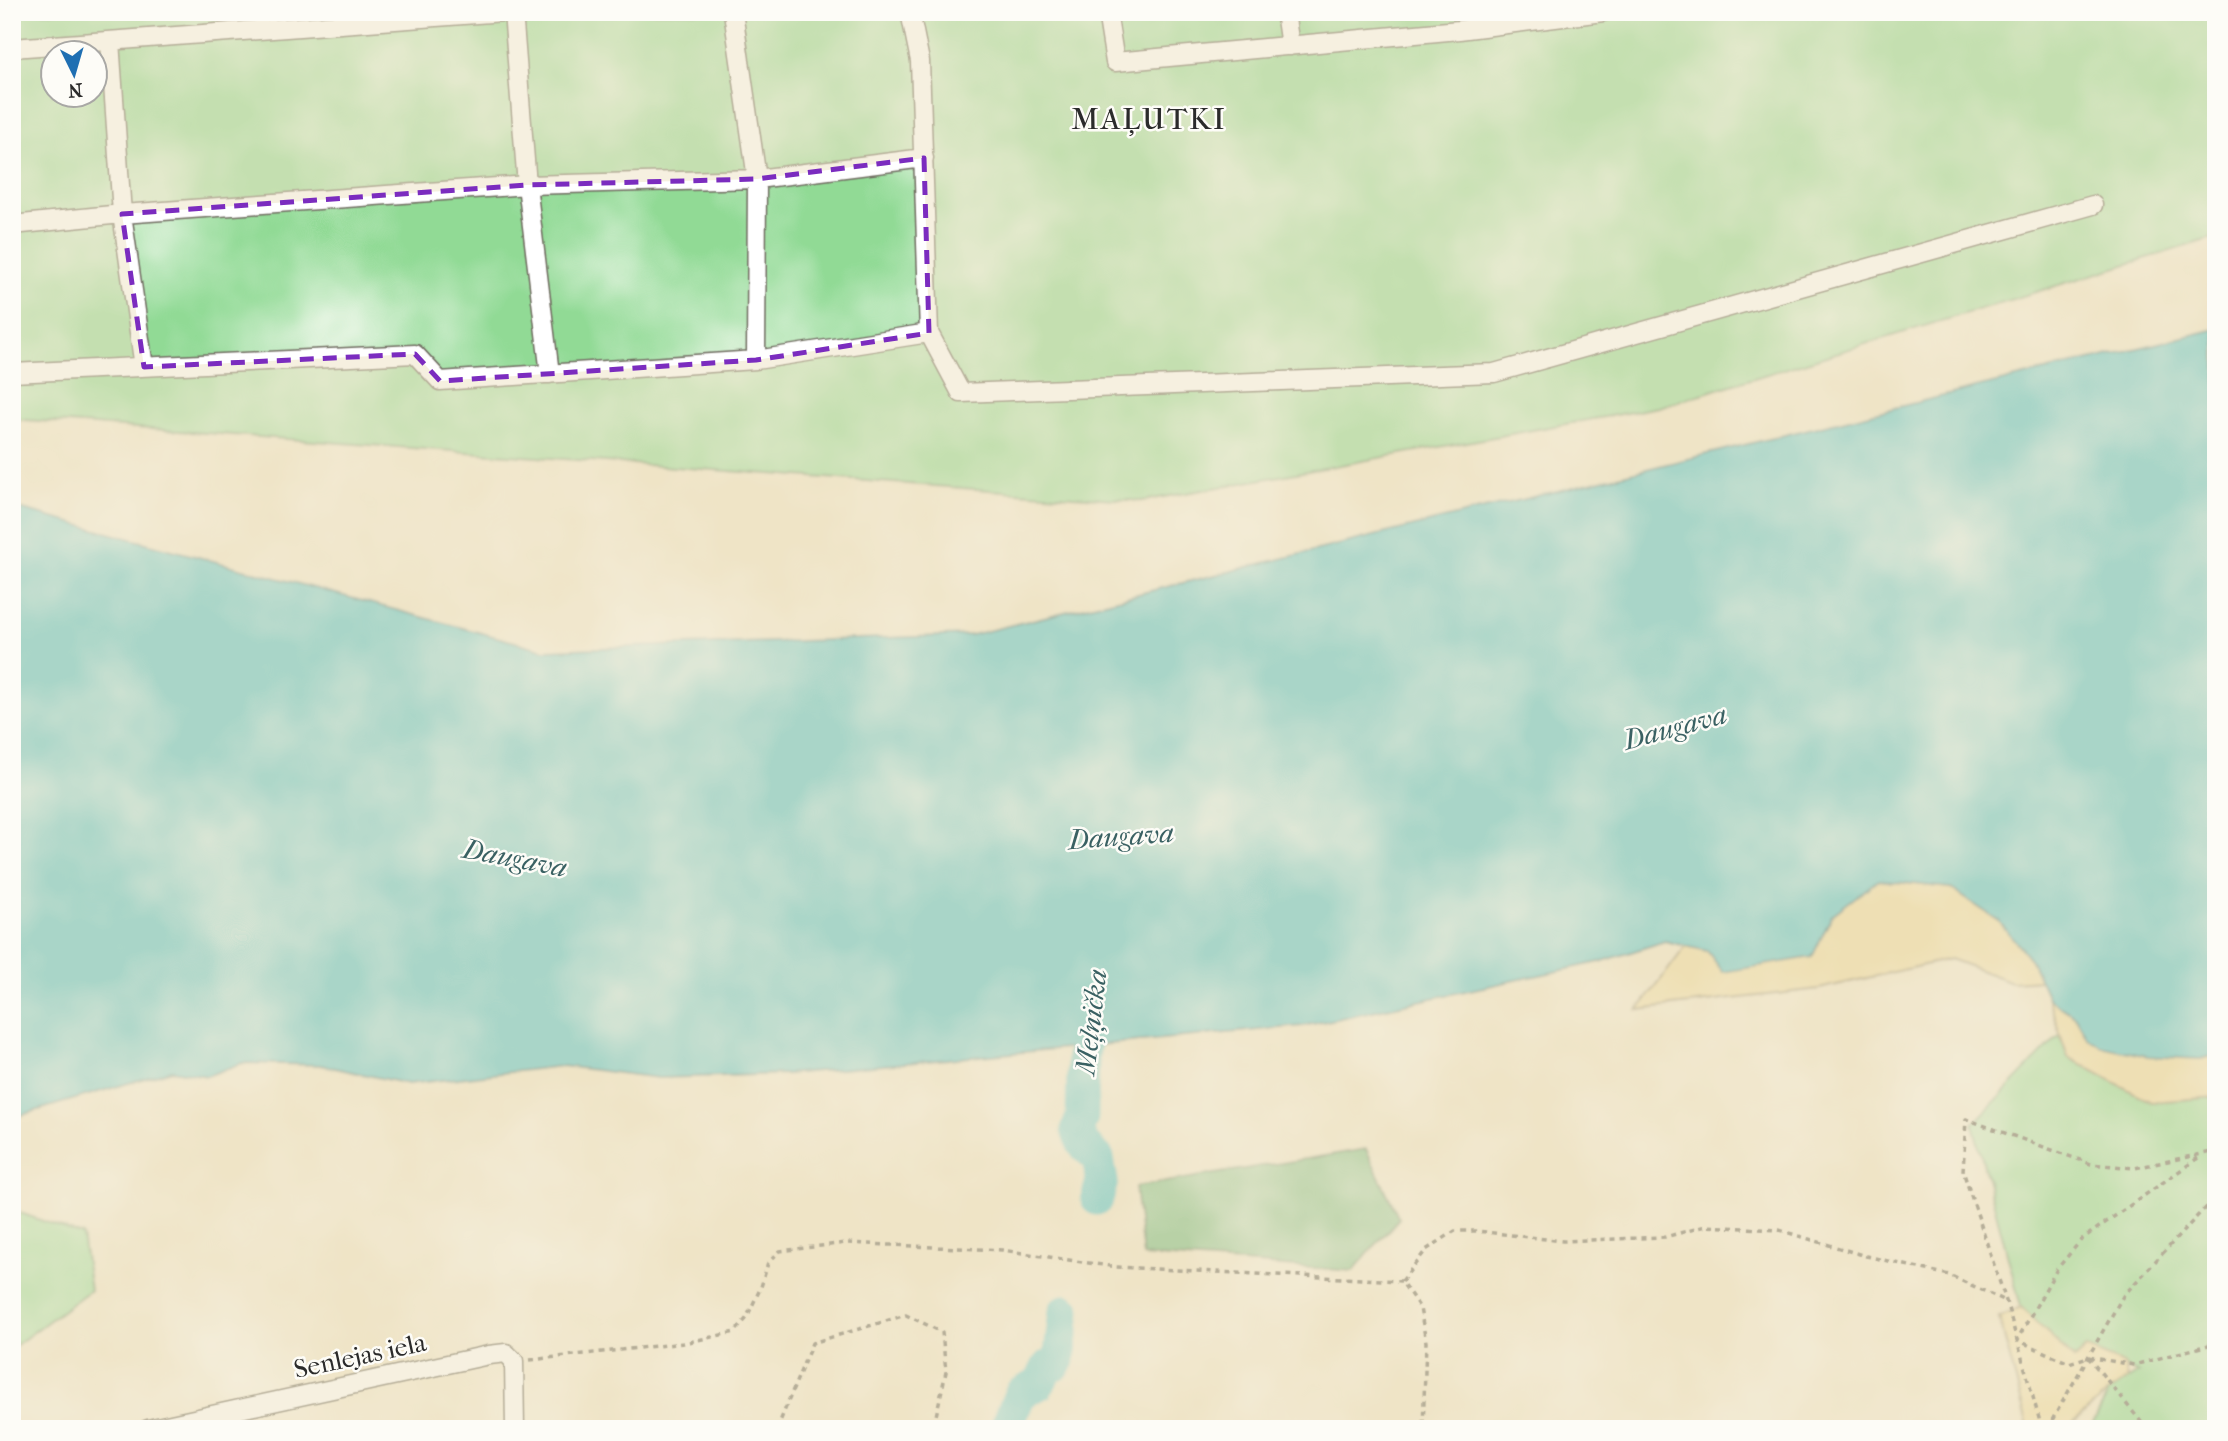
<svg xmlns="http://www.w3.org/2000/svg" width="2228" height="1441" viewBox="0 0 2228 1441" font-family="'IM FELL French Canon',serif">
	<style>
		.green { fill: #91da95; stroke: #5e8260; stroke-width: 2; fill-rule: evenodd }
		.forest { fill: #74ba7e; stroke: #507254; stroke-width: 2 }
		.sand { fill: #eeda9e; stroke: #8c8264; stroke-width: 2 }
		.water { fill: #56c4ca; stroke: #40787a; stroke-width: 2 }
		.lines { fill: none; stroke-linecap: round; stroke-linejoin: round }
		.river { stroke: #56c4ca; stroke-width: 33 }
		.minor-casing { stroke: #706c61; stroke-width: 21 }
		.path { stroke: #706c61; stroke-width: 3.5; stroke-dasharray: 5 5; stroke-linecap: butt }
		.minor { stroke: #fff; stroke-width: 18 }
		.marked { fill: none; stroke: #7b2cbf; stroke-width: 5; stroke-dasharray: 14 9; stroke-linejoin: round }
		.labels { text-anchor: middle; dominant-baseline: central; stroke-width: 5; stroke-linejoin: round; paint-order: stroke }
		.street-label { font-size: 26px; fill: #2b2b2b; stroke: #fdfcf7 }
		.water-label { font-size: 28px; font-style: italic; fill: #3a6163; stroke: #fdfcf7 }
		.quarter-label { font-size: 30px; letter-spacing: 2px; fill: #2b2b2b; stroke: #fdfcf7 }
	</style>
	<rect width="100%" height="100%" fill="#fdfcf7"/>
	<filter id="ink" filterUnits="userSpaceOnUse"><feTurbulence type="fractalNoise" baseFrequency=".0143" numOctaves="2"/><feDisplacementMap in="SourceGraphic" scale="14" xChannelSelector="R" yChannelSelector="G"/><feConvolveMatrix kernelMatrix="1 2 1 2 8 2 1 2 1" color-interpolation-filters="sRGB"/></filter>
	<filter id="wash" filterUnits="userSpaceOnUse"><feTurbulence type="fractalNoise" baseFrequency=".00686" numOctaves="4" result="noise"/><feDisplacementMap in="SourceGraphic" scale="28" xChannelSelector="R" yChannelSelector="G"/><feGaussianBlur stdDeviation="1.57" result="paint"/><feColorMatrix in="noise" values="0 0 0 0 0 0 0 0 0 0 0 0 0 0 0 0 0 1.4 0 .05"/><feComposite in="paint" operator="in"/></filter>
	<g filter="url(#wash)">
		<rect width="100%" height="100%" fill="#efe4c6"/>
		<path class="green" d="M12,12H2216V237L1659,407L1142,501L12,419ZM52,52H94V94H52Z
			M2060,1035L2068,1057L2151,1102L2216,1097V1429H2090L2109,1392L2138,1373L2086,1348L2074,1359L2021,1307L1973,1124Z
			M12,1210L82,1235L90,1290L12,1348Z"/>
		<path class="forest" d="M1366,1149L1399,1218L1353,1271L1143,1256L1135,1187Z"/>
		<path class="sand" d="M1877,880L1950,888L1999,921L2031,960L2040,980L2012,982L1950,959L1819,989L1638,1010L1686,946L1707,951L1812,957L1832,915Z
			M2048,998L2076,1017L2088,1038L2200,1059L2216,1055V1097L2151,1102L2068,1057Z
			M2021,1307L2074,1359L2086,1348L2125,1365L2128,1379L2109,1392L2066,1429L2028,1427L1999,1317Z"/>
		<path class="water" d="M2216,329V1055L2200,1059L2147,1056L2101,1046L2088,1038L2076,1017L2048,998L2031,960L1999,921L1950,888L1878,880L1832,915L1812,957L1723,972L1707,951L1665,941L1600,962L1303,1026L787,1074L659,1078L562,1066L408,1084L321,1065L242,1063L207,1076L172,1070L12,1118V507L545,650L971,635Z"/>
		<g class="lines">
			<path class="river" d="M1091,1002L1083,1056L1082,1117L1077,1130L1083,1144L1098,1158L1102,1181L1097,1199
				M1006,1429L1020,1394L1039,1384L1048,1366L1055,1365L1059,1360L1065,1311"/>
		</g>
	</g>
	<g filter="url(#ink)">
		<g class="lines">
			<g class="minor-casing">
				<path id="minor" d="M513,12L527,185L550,374
					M733,12L757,179L756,360
					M910,12L920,61L929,333
					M1107,12L1115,62L1459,30L1603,12
					M1285,12L1290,46
					M110,41L122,214L144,367
					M12,48L504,12
					M12,225L122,214L527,185L757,179L924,158
					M12,373L415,354L440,381L756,360L929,333L961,393L1494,373L2093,205
					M148,1429L489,1355L506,1353L514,1361L515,1429"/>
			</g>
			<path class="path" d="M2198,1158L2082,1239L2057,1269L2017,1340L2069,1363L2088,1357L2134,1365L2216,1343
				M1402,1281L1426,1250L1455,1231H1477L1563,1241L1665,1237L1706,1226L1779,1230L1866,1256L1949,1275L2006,1301
				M2088,1357L2147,1429
				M530,1360L684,1343L735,1332L746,1319L761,1287L768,1263L780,1251L846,1243L1002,1250L1116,1267L1401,1281L1420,1308L1426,1342L1423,1429
				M777,1429L812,1343L906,1315L942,1332L946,1372L933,1429
				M2042,1429L2006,1301L1963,1171L1966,1119L2091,1164L2135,1168L2216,1151
				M2047,1429L2123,1296L2216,1196"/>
			<use href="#minor" class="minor"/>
		</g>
	</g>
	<path d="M0 0H2228V1441H0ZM924,158L929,333L756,360L440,381L415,354L144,367L122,214L527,185L757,179Z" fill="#efe4c6" fill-opacity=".55" fill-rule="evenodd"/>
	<path class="marked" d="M924,158L929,333L756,360L440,381L415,354L144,367L122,214L527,185L757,179Z"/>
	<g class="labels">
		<g class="street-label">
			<text transform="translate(360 1356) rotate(-12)">Senlejas iela</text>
		</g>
		<g class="water-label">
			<text transform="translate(1675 727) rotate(-15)">Daugava</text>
			<text transform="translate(1121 836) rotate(-4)">Daugava</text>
			<text transform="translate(515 858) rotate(11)">Daugava</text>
			<text transform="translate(1091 1022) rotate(-83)">Meļņička</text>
		</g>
		<g class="quarter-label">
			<text x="1149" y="119">MAĻUTKI</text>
		</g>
	</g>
	<rect width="2228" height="1441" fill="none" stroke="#fdfcf7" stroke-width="42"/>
	<g transform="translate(74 74) rotate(175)"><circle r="33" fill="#fdfcf7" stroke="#a9a8a5" stroke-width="2"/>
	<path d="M0-5L12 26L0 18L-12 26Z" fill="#1f6fb2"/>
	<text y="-10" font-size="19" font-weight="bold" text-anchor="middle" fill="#2b2b2b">N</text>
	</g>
</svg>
